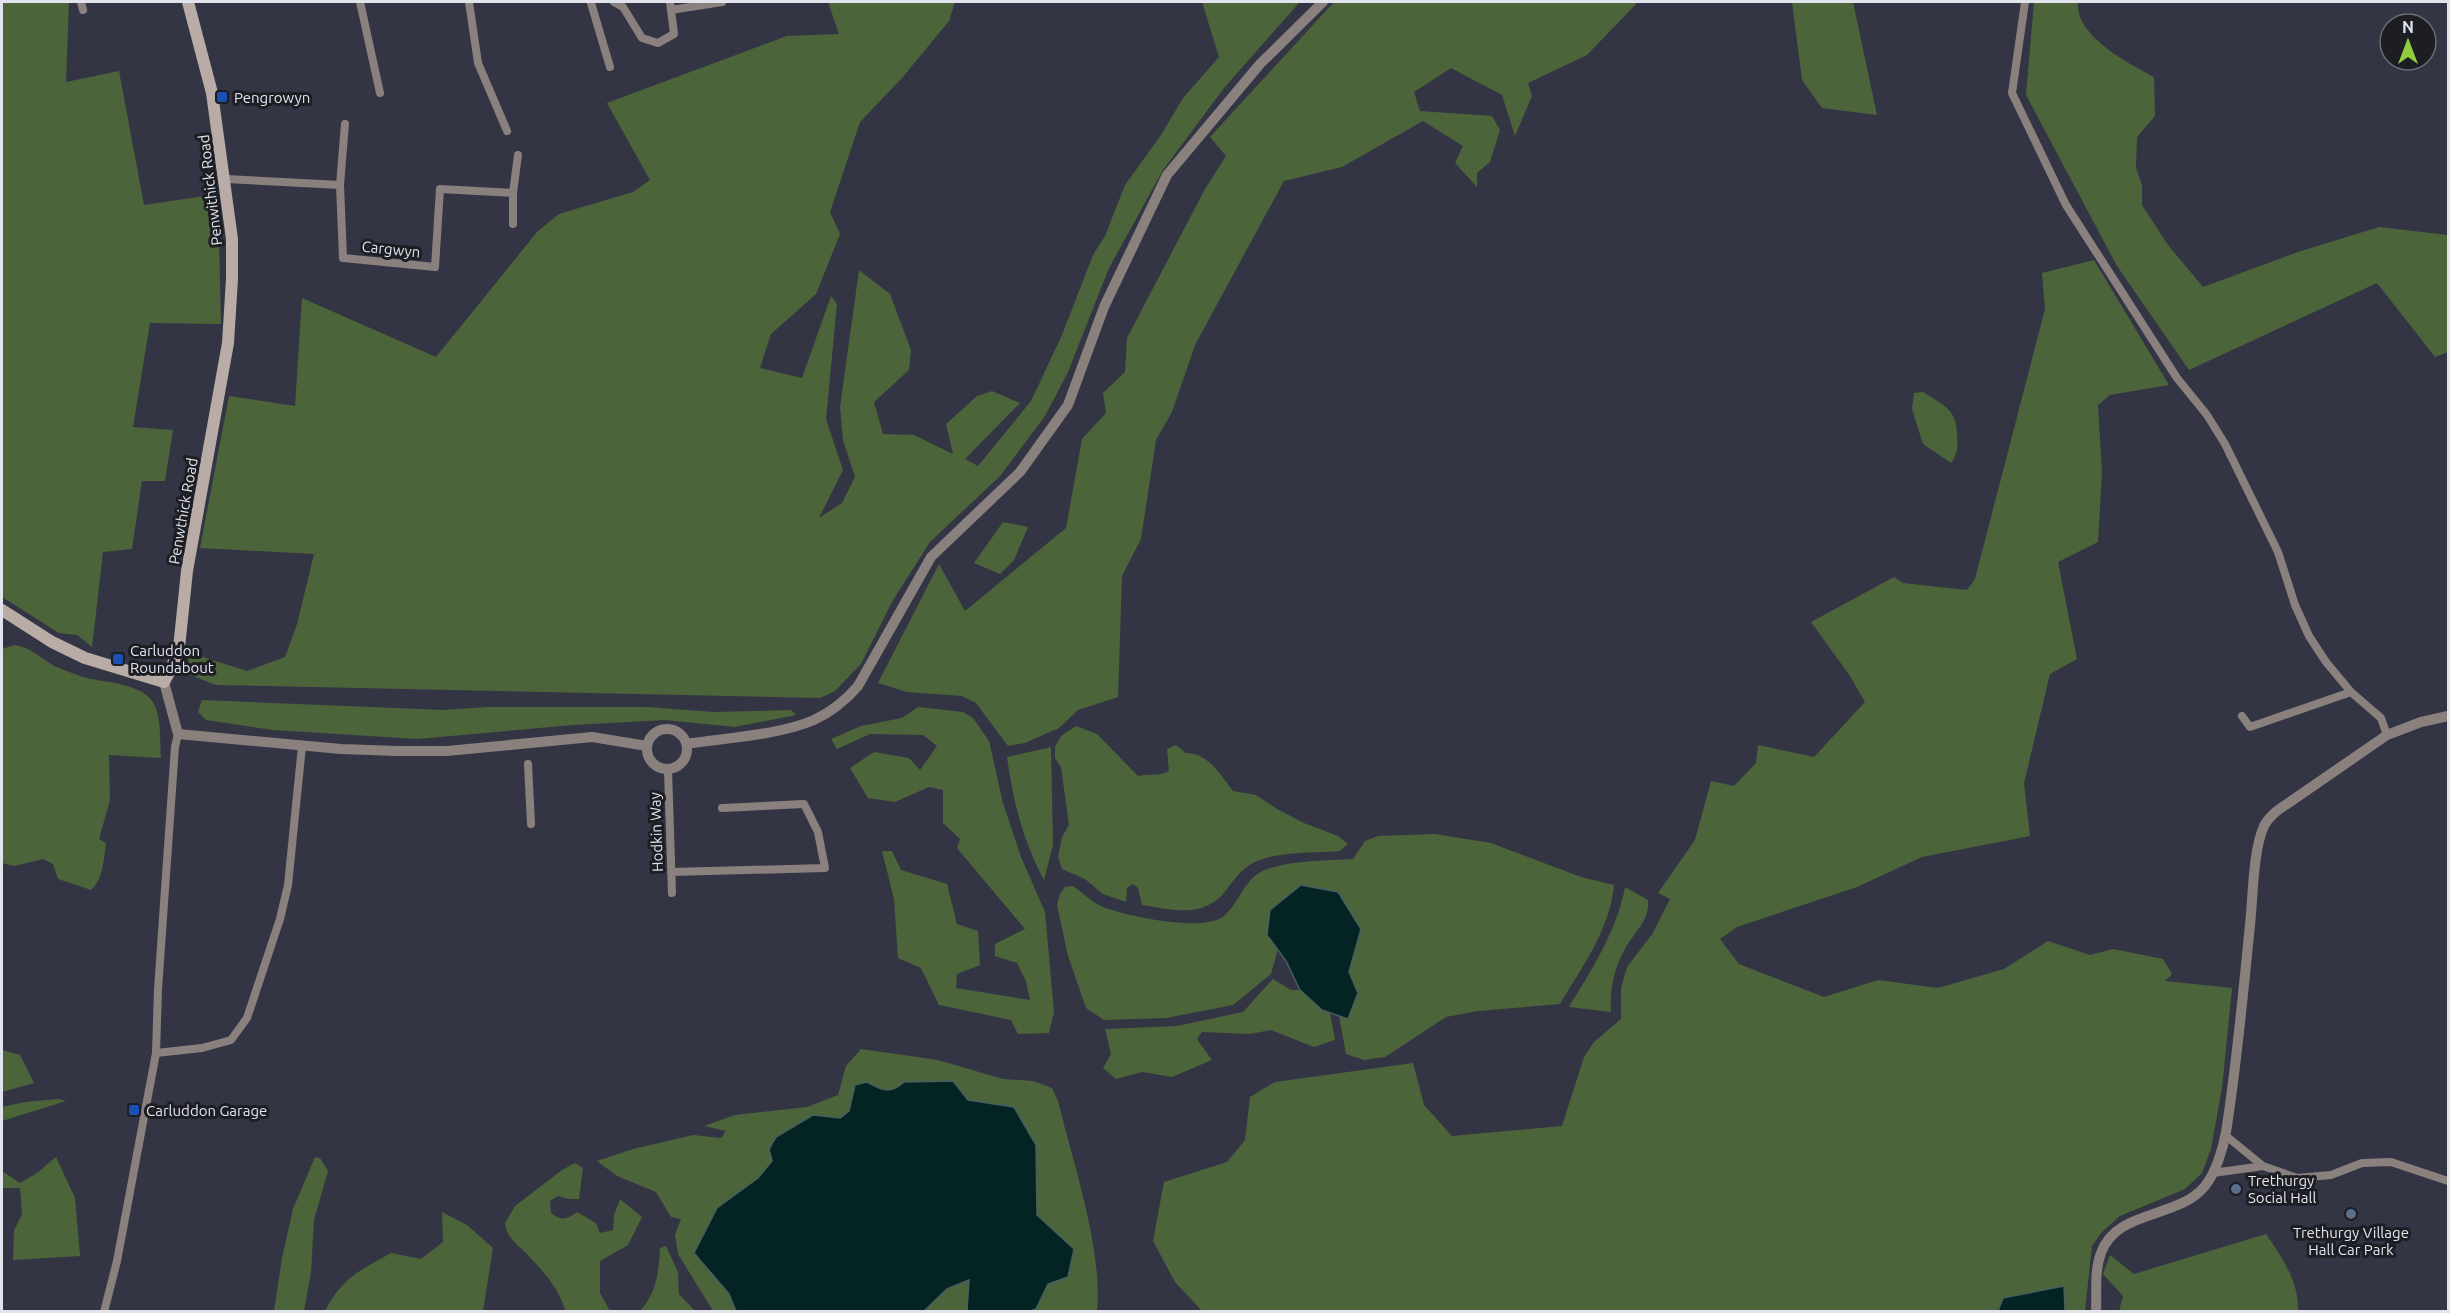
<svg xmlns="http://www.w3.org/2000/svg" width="2450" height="1313" viewBox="0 0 2450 1313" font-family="Ubuntu,sans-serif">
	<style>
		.green { fill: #4c643a }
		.water { fill: #042424; stroke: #475e60; stroke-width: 1.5 }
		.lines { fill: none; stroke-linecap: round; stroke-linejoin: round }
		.minor { stroke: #8a817e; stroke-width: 8 }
		.tertiary { stroke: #8a817e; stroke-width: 10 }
		.secondary { stroke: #b9aba6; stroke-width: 12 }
		.transit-dot { fill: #1a4fb4; stroke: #1d1e24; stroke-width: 2 }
		.service-dot { fill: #5c6f8a; stroke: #1d1e24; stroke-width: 2 }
		.labels { text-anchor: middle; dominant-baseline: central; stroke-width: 6; stroke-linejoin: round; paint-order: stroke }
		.poi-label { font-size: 15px; fill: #e2e4ed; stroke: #1d1e24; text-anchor: start }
		.street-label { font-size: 15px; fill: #e2e4ed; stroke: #1d1e24 }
	</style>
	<rect width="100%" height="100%" fill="#343544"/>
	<path class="green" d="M2,2H69L66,82L119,71L144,205L218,194L221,324L150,323L133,427L173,430L165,481H142L132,549L103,552L92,647L77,635L59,633L2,597Z
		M828,2H955L949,21L902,78L860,122L830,212L840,234L816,294L771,334L760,368L802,378L831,296L837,304L826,419L843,470L819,518L842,503L855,477L843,440L840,407L859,270L890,294L911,350L909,370L874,402L883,434L914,435L953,454L946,424L977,396L992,391L1020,403L965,459L978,466L1031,401L1062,335L1093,255L1105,236L1125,185L1161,135L1183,98L1219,57L1202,2H1299V3L1224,88L1163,170L1109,268L1068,372L1045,416L1000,476L930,542L893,600L861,664L835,691L820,698L216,685L190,675L187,652L247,671L285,657L297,624L314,554L200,548L229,396L295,406L302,298L436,357L537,232L559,214L633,192L650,180L607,103L787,36L839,34Z
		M1334,2H1638L1587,55L1528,83L1532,96L1515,136L1502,95L1451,68L1414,92L1420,111L1492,116L1500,130L1490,162L1477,173V187L1455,163L1463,146L1423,121L1342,167L1284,181L1195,345L1172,412L1156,440L1141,539L1122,576L1118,697L1078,710L1059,728L1025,743L1008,746L976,703L962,696L907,692L878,683L939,564L965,611L1066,528L1082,439L1106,413L1103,393L1125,372L1127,338L1205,189L1226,156L1210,137Z
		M1792,2H1853L1877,115L1822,108L1802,80Z
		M2034,2H2078C2075,36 2128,63 2154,77L2155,116L2137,137L2136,168L2142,185V205L2168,245L2203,287L2298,252L2379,227L2448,235V352L2435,357L2377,283L2189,370L2117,266L2026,95Z
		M2094,260L2169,385L2110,395L2098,405L2102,472L2098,542L2058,562L2077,659L2050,674L2024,783L2030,836L1922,857L1857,887L1737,927L1720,939L1739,964L1824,997L1878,980L1938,988L2004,969L2048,941L2090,955L2113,949L2163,959L2172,974L2165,981L2232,988L2222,1088L2211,1149L2202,1173L2185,1189L2120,1216L2101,1233L2092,1246L2085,1311H1202L1175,1282L1153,1241L1164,1182L1227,1162L1245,1140L1250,1097L1275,1082L1413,1063L1424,1105L1452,1136L1562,1126L1584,1057L1594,1042L1621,1019V988L1627,967L1653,933L1670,899L1658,893L1695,840L1711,781L1734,786L1756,763L1758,745L1814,757L1865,702L1850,676L1811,622L1894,577L1903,583L1967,590L1975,579L2045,309L2042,273Z
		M1923,392C1943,405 1957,409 1957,435C1958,446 1958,453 1951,463L1923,444L1912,409L1914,393Z
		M1003,522L1028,527L1014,560L1000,574L974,563Z
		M14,645C30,647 38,656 51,664C57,668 65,670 72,673C84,678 96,680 109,682C163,691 159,709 161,758L109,755L110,800L99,839L106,843C104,858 103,880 91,890L58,879L53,864L43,859L14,866L2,863V649Z
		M202,700L444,710L487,707H647L714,712L791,710L796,715L735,727L665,720L573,725L417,739L273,730L206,720L198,712Z
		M918,707L963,712L973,718L989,741L1003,803L1021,857L1045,912L1054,1012L1049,1033L1018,1034L1011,1020L939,1005L921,968L898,958L894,899L882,851H892L901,870L947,884L957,924L978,931L980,965L957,974L956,988L1030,1000L1026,981L1017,963L995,956V944L1025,929L957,848L960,839L943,823V790L929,787L895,802L868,798L850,768L874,752L909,758L920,770L937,746L923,735L870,734L837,749L831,739L861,726L902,718Z
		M1076,726L1097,734L1138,776C1149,773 1159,777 1169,771L1167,749L1176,745L1186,753C1208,753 1221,775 1233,791L1256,795L1277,809L1304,823L1338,836L1348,844L1340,851C1314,853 1283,851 1257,861C1243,867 1236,877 1227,889C1205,919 1174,910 1142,905L1138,888L1133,884L1127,888L1126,902L1103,894L1085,879L1062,869L1058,857L1062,837L1069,825L1061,767L1055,758V747L1061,736Z
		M1051,747L1053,845L1044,880C1023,841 1013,801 1007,757Z
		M1435,834L1491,843L1581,877L1614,885C1610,929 1582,967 1560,1004L1478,1011L1446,1017L1385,1057L1364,1060L1346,1054L1339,1016L1348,1018L1349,972L1361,929L1267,935L1278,949L1271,974L1233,1005L1166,1018L1104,1020L1086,1008L1068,956L1057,905L1060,894L1065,887L1073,886C1083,893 1093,903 1103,907C1126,916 1205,933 1224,916C1241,901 1244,877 1267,869C1293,860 1326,861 1353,859L1365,841L1378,836Z
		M1625,887L1648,900C1650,921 1634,932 1625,949C1613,970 1610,989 1611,1012L1569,1007C1592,969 1617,931 1625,887Z
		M1273,979L1291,990H1300L1322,1010L1330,1013L1335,1040L1314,1047L1271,1030L1250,1034L1202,1032L1197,1039L1212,1060L1172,1077L1142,1072L1116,1079L1103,1068L1111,1054L1105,1029L1177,1026L1243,1012Z
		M861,1049L938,1060L1003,1079L1033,1081L1052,1088L1058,1101C1073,1162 1103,1251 1097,1311H1031C1050,1301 1053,1252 1056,1232L1036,1215V1145L1014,1108L895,1090L883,1091L867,1083L849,1112L840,1118L813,1116L758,1178L717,1208L716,1277L729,1295L736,1311H713L678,1254L675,1235L681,1219L671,1217L656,1192L617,1176L597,1161L633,1149L693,1135L721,1138L726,1131L704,1126L735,1115L807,1107L838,1095L846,1066Z
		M2,1050L20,1055L34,1083L2,1092Z
		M58,1099L66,1101L2,1121V1107L25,1102Z
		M56,1157L75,1198L80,1256L13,1260L14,1231L22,1214L20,1188H2V1171L20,1183L37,1173Z
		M315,1157L320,1158L328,1171L314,1220L311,1272L304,1311H274L282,1258L293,1209Z
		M575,1163L583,1168L579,1199H569L558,1196L550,1201L551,1213C561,1221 567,1220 577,1212L596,1223L600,1233L613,1230L614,1215L620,1199L642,1217L628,1245L600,1261V1293L610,1311H565C560,1289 542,1270 526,1253C516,1243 507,1238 505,1223L515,1206L562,1170Z
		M442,1212L467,1225L493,1248L483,1311H325C342,1278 359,1271 391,1253L421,1259L443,1242Z
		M2266,1234C2282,1257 2299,1282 2298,1311H2119L2123,1296L2103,1274L2110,1255L2134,1274Z
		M666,1246L678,1272L679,1294L695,1311H640C656,1294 659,1272 660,1248Z
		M970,1280L967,1311L924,1312L947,1289Z"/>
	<path class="water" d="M1301,885L1338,892L1361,929L1349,972L1358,993L1348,1019L1322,1010L1300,990L1286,961L1267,935L1270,910Z
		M953,1081L968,1100L1014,1107L1036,1145L1037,1215L1074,1249L1068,1277L1048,1284L1036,1309L1031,1311H967L969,1280L947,1289L924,1311H736L729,1294L694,1253L717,1208L758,1178L772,1161L769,1149L776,1137L813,1115L840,1118L849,1111L855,1085L867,1082C883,1091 891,1094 904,1082Z
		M2064,1286L2065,1311H1998L2003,1298Z"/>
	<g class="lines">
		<path class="minor" d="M81,2L83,10
			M360,2L380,93
			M469,2L478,63L507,131
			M614,2L623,7L642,38L658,43L674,34L670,2
			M2025,2L2012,93L2066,205L2177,378L2207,415L2225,444L2278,552L2295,605L2309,636L2326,662L2351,692L2381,718L2387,735
			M591,3L610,67
			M671,10L722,2
			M225,179L340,185L343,258L435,267L440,189L513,193L518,155
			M340,185L345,124
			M513,193V224
			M2242,716L2250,727L2351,692
			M528,764L531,824
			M668,770L672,893
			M671,872L825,868L818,832L804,804L722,808
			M156,1053L202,1048L231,1040L247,1018L280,919L288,885L302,746
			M2225,1135L2263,1166L2297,1178L2331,1175L2362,1163L2391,1162L2448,1181
			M2213,1173L2263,1166
			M104,1312L117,1261L156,1053L158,989L175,747L178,734"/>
		<path class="tertiary" d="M164,682L178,734L341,749L397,751H447L592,737L647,746
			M647 749a20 20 0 1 1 40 0a20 20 0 1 1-40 0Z
			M687,744C726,738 779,735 814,720C831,712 846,700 858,686L931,557L1020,472L1068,405L1104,307L1167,175L1260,64L1323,2
			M2096,1312C2097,1293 2094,1271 2101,1253C2116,1209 2179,1219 2205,1186C2216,1172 2223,1149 2226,1132C2237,1063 2243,994 2250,925C2253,897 2253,850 2264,826C2269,816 2278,810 2287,804L2387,735L2421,722L2448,716"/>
		<path class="secondary" d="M2,610L52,642L85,658L164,682L171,669L179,648L187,571L228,343L232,279V239L212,93L188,2"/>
	</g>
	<g class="transit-dot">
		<rect x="216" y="91" width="12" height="12" rx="3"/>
		<rect x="112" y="653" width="12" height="12" rx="3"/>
		<rect x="128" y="1104" width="12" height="12" rx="3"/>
	</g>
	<g class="service-dot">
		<circle cx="2236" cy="1189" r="6"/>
		<circle cx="2351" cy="1214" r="6"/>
	</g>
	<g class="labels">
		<g class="poi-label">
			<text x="234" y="97">Pengrowyn</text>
			<text x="130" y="650">Carluddon<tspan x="130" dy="17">Roundabout</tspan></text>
			<text x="146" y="1110">Carluddon Garage</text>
			<text x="2248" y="1180">Trethurgy<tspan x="2248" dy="17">Social Hall</tspan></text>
			<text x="2351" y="1232" text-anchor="middle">Trethurgy Village<tspan x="2351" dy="17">Hall Car Park</tspan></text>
		</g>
		<g class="street-label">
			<text transform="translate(210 190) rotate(-97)">Penwithick Road</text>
			<text transform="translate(391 249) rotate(6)">Cargwyn</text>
			<text transform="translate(183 511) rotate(-80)">Penwthick Road</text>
			<text transform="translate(656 832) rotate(-92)">Hodkin Way</text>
		</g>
	</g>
	<rect width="2450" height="1313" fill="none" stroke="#e2e4ed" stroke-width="6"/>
	<g transform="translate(2408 42)"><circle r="28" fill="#1d1e24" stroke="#6c6d74" stroke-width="1.5"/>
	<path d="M0-4.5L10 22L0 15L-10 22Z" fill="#91cd3f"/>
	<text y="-9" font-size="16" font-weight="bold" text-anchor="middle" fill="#e2e4ed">N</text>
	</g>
</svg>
